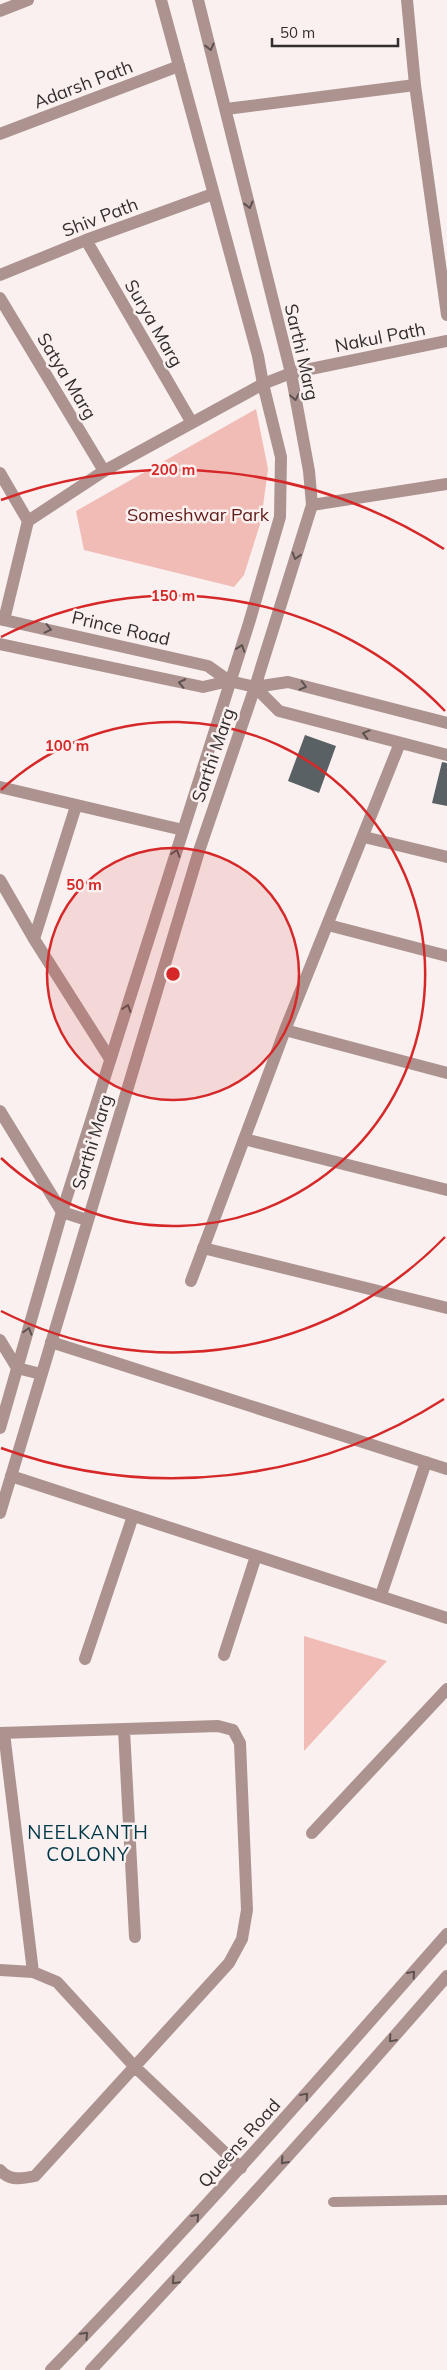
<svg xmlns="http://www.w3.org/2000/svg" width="447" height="2370" viewBox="0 0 447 2370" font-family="Mulish,sans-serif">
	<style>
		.green { fill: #f1bcb6 }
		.building { fill: #5a6164 }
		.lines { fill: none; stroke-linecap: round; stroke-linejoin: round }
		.service { stroke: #ad9390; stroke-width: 10 }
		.minor { stroke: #ad9390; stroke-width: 12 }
		.tertiary { stroke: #ad9390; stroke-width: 12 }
		.oneway { stroke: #5d5150 }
		.ring { fill: none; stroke: #d62828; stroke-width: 2.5 }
		.labels { text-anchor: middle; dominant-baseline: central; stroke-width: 5; stroke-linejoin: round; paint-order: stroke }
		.street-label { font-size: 18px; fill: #322e2e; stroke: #f9f0ef }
		.park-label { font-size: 18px; fill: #5f1917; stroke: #f9f0ef }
		.neighbourhood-label { font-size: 19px; letter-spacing: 1px; fill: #013849; stroke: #f9f0ef }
		.centre { fill: #d62828; stroke: #f9f0ef; stroke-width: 2.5 }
		.ring-label { font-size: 15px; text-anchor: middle; font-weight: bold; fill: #d62828; stroke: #f9f0ef; stroke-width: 5; stroke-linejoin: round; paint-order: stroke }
	</style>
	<rect width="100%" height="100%" fill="#f9f0ef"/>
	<path class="green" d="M256,409L268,469L261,521L244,575L234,587L84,550L76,511Z
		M304,1636L387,1661L304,1751Z"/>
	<path class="building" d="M305,735L336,746L319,793L288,781Z
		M442,762L447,763V806L432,803Z"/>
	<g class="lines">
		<path class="service" d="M333,2202L447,2200"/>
		<path class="minor" d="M407,0L415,85L447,315
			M0,11L28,0
			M226,109L415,85
			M0,134L179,66
			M86,240L192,423
			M0,275L86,240L213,194
			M0,298L104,471
			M0,473L28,521L4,620
			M312,505L447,484
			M28,521L104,471L263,384L291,373L447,341
			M0,787L183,830
			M364,837L447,857
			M0,880L34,939L110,1059
			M328,925L447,956
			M34,939L76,806
			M285,1030L447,1073
			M0,1111L62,1212
			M244,1139L447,1190
			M203,1248L447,1308
			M191,1281L285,1030L400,743
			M0,1340L17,1368
			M51,1342L447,1469
			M11,1476L447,1618
			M381,1595L426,1462
			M224,1655L256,1556
			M85,1659L133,1516
			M124,1730L135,1937
			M0,1733L218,1726L233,1730L240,1743L247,1910L242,1939L229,1963L35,2176C21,2179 10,2181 0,2170
			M4,1733L33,1972L57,1982L134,2066L241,2168
			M312,1833L447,1689
			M0,1970L33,1972"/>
		<path class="tertiary" d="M0,619L208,666L229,681L255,687L288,682L447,723
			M0,644L203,687L229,681
			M255,687L279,711L447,755
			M62,1212L87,1220
			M17,1368L41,1374
			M0,1428L62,1212L249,623L280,517L281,457L263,384L258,356L161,0
			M0,1513L199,851L255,687L312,505L309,471L291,373L198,0
			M51,2370C188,2229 317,2082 447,1934
			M91,2370C212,2241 331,2110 447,1976"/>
	</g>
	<defs><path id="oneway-chevron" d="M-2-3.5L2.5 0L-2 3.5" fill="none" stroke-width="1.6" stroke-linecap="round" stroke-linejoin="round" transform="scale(1.25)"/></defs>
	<g class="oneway">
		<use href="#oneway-chevron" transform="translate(210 47) rotate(76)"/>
		<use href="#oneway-chevron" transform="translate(249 205) rotate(76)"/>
		<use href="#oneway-chevron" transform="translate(295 397) rotate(79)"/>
		<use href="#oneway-chevron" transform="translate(296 556) rotate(107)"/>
		<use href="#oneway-chevron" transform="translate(48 629) rotate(13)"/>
		<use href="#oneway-chevron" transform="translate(241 648) rotate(-71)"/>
		<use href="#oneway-chevron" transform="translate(182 683) rotate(-168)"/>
		<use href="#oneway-chevron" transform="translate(303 686) rotate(14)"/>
		<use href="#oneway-chevron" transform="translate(366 734) rotate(-165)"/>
		<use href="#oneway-chevron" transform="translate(176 853) rotate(-72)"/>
		<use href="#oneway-chevron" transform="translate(127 1008) rotate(-72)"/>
		<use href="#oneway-chevron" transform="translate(28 1331) rotate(-74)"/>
		<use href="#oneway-chevron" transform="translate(412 1974) rotate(-49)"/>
		<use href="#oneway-chevron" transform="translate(392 2039) rotate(131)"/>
		<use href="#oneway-chevron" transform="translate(305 2096) rotate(-49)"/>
		<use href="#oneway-chevron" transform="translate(284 2161) rotate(132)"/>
		<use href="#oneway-chevron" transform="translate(196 2217) rotate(-48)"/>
		<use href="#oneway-chevron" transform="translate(175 2281) rotate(133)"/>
		<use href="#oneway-chevron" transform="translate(85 2335) rotate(-46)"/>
	</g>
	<circle cx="173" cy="974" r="126" fill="#d62828" fill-opacity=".12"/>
	<g class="ring">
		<circle cx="173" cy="974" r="126"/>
		<path d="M1 790A252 252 0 1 1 1 1158"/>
		<path d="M445 1237A378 378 0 0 1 1 1311M1 637A378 378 0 0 1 445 711"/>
		<path d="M444 1399A504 504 0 0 1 1 1448M1 500A504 504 0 0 1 444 549"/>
	</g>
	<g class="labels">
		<g class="street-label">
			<text transform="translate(83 84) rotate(-21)">Adarsh Path</text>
			<text transform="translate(100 217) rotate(-21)">Shiv Path</text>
			<text transform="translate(154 323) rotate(60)">Surya Marg</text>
			<text transform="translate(380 337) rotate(-11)">Nakul Path</text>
			<text transform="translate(302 352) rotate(77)">Sarthi Marg</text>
			<text transform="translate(67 376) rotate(59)">Satya Marg</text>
			<text transform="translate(121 628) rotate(13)">Prince Road</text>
			<text transform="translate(213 755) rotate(-71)">Sarthi Marg</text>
			<text transform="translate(92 1142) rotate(-73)">Sarthi Marg</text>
			<text transform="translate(239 2143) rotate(-48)">Queens Road</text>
		</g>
		<g class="park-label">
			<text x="198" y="514">Someshwar Park</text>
		</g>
		<g class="neighbourhood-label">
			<text x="88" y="1832">NEELKANTH<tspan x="88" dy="22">COLONY</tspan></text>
		</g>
	</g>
	<circle cx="173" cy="974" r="8" class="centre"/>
	<g class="ring-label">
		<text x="173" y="475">200 m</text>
		<text x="173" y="601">150 m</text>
		<text x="67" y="751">100 m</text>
		<text x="84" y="890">50 m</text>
	</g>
	<path d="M272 38v8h126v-8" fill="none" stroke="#322e2e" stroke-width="2.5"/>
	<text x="280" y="38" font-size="15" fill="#322e2e" stroke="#f9f0ef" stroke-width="4" paint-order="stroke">50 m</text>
</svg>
